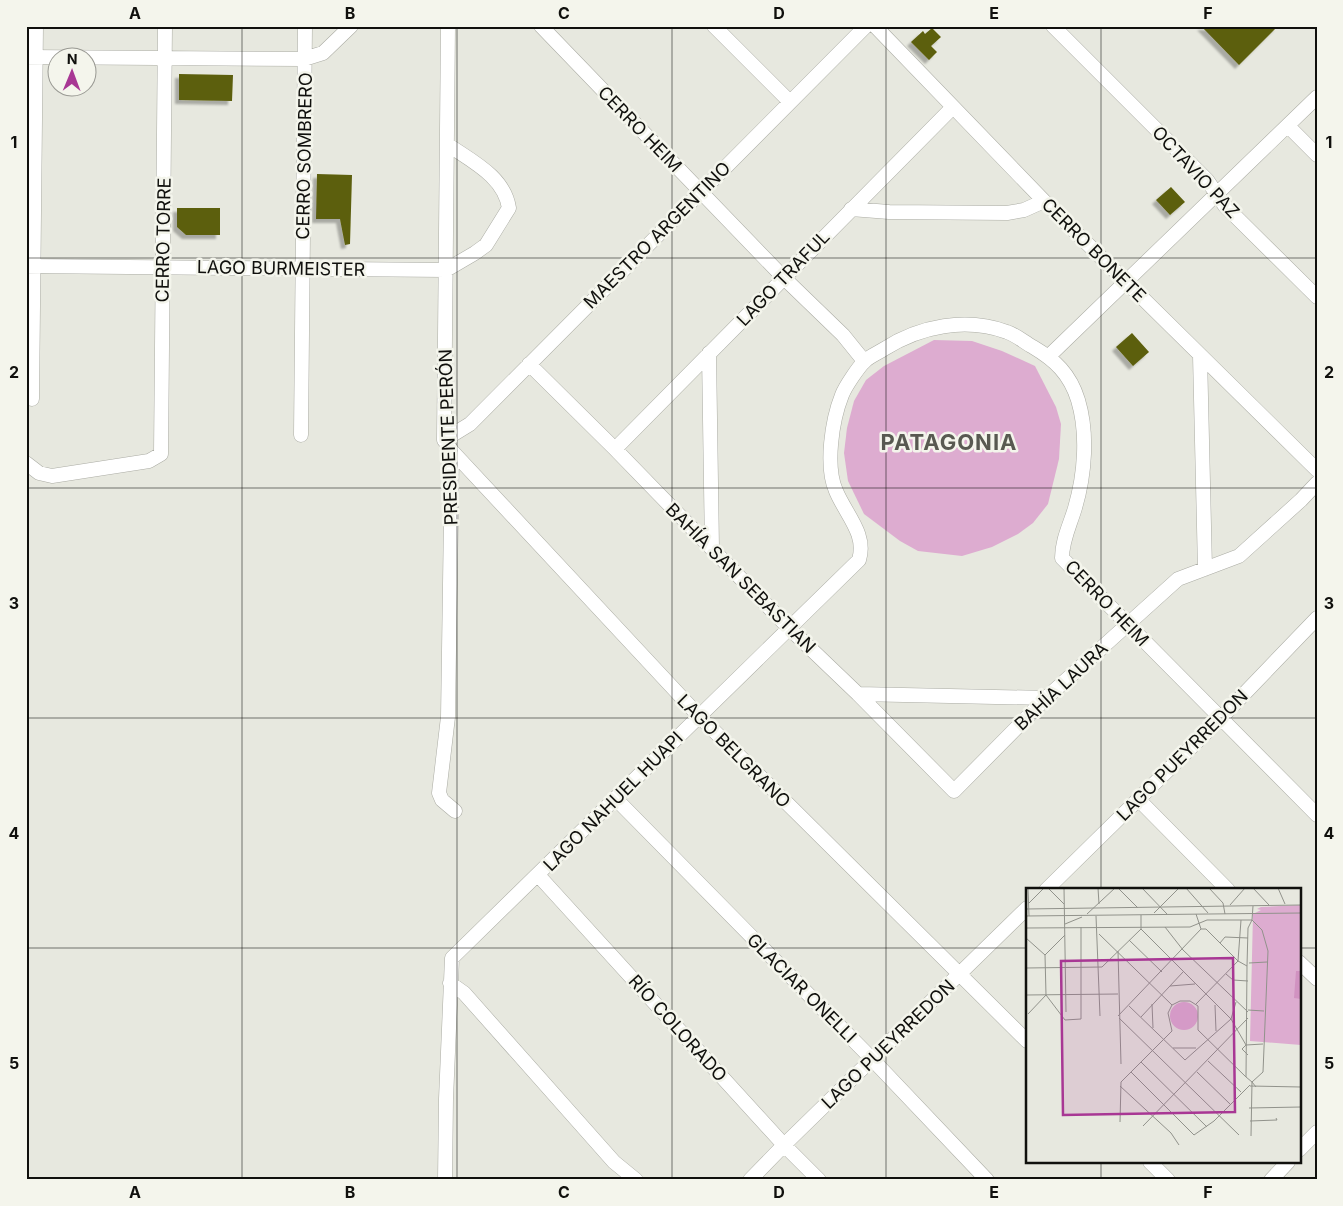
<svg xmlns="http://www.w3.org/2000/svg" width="1343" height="1206" viewBox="0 0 1343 1206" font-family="Inter,sans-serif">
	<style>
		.green { fill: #ddacd0 }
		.building { fill: #5c5e0b; filter: url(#shadow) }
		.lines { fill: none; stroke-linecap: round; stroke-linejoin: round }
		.minor-casing { stroke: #abaca4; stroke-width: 15 }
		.minor { stroke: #fff; stroke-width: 14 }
		.grid { fill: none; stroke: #10100d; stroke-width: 1; stroke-opacity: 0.55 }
		.labels { text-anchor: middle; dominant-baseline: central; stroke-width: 5; stroke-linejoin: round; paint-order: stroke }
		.street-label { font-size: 18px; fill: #10100d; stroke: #f4f5ec }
		.district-label { font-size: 22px; font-weight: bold; letter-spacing: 1px; fill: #585951; stroke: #f4f5ec }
		.inset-road { fill: none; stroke: #91928b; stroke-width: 1 }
		.view { fill: #a83794; fill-opacity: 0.15; stroke: #a83794; stroke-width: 2.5 }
		.inset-edge { fill: none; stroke: #10100d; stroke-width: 2.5 }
		.neatline { fill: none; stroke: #10100d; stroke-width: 2 }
		.grid-label { font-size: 16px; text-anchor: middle; font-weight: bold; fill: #10100d }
	</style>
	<defs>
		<filter id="shadow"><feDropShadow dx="-4" dy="4" stdDeviation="1" flood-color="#0004"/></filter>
	</defs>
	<rect width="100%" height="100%" fill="#e7e8df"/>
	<path class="green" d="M934,340L972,341L1002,351L1035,366L1056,407L1061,424L1059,459L1048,504L1033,523L1018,534L992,547L962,556L918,551L900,541L864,514L848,481L844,453L847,428L854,401L866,380L884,366Z"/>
	<path class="building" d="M1201,26H1278L1239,65Z
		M932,28L941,37L931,46L937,52L929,60L911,42L923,31L925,34Z
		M179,74L233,75L232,101L179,100Z
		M317,174L352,175L350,244L345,245L340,219H316Z
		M1171,187L1185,202L1170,215L1156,200Z
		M177,208H220V235H186L177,227Z
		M1132,333L1149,352L1133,366L1116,347Z"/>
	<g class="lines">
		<g class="minor-casing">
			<path id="minor" d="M448,26L444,440L452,451L448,717L439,793L442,800L455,811
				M541,26L783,277L843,335L864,361
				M714,26L790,102
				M875,26L1044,201L1317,470
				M1053,26L1207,180L1225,206L1317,297
				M27,57L304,59L323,53L351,26
				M1288,126L1317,155
				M851,209L889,212L1007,213L1024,210L1044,201
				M26,266L446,270L475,253L486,245L509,208C504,176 471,161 447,144
				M709,353L712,549
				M1200,355L1205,569
				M1049,356L1317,97
				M529,364L615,449L789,628L858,694L954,791L1046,698L1178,579L1239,556L1301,500L1317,483
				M32,399L36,26
				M301,435L305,26
				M444,440L470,424L866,26
				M615,449L952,108
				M452,451L699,716L1027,1041
				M26,463L39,473L52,476L149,461L161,454L165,26
				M858,694L1046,698
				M615,798L872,1059L987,1180
				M1138,799L1228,890
				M538,875L784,1145L819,1180
				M1046,890L1220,719L1317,618
				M1299,962L1317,979
				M450,983L464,993L614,1162L636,1180
				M1299,1150L1317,1132
				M1150,1162L1168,1180
				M445,1180L446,1099L452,958L859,560C867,534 846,515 836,491C825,466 832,420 842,395C845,387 859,366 865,361C870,356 878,353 884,349C920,326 966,317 1007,332C1016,335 1024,342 1033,347C1055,360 1070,374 1078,400C1088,433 1085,474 1075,508C1070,525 1062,540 1062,558L1317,815
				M750,1180L784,1145L1027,908
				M1271,1180L1288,1162"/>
		</g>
		<use href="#minor" class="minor"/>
	</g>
	<path class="grid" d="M242,26V1180M457,26V1180M672,26V1180M886,26V1180M1101,26V890M26,258H1317M26,488H1317M26,718H1317M26,948H1027M1299,948H1317M1101,1162V1180"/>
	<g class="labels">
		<g class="street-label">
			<text transform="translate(640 129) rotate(46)">CERRO HEIM</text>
			<text transform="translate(304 156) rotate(-89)">CERRO SOMBRERO</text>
			<text transform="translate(1196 172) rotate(47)">OCTAVIO PAZ</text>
			<text transform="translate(657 235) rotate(-45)">MAESTRO ARGENTINO</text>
			<text transform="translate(163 240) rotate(-89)">CERRO TORRE</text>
			<text transform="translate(1094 250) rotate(45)">CERRO BONETE</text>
			<text transform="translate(281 268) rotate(1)">LAGO BURMEISTER</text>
			<text transform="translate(783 278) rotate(-46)">LAGO TRAFUL</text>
			<text transform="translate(448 437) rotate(-92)">PRESIDENTE PERÓN</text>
			<text transform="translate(741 578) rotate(45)">BAHÍA SAN SEBASTIAN</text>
			<text transform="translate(1107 603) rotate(46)">CERRO HEIM</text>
			<text transform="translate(1061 686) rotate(-43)">BAHÍA LAURA</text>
			<text transform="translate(734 751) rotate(45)">LAGO BELGRANO</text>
			<text transform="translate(1182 755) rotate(-45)">LAGO PUEYRREDON</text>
			<text transform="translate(613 801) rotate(-45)">LAGO NAHUEL HUAPI</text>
			<text transform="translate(802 988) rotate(45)">GLACIAR ONELLI</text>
			<text transform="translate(678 1028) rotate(48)">RÍO COLORADO</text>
			<text transform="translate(888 1044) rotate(-44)">LAGO PUEYRREDON</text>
		</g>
		<g class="district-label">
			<text x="949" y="442">PATAGONIA</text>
		</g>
	</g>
	<g transform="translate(1026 888)">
		<rect width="275" height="275" fill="#e7e8df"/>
		<path d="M275,17V157L224,153L227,26L235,22L231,21L235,19ZM144 128a14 14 0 1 1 28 0a14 14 0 1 1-28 0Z" fill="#ddacd0"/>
		<path d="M270,83H275V111L268,110Z" fill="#d192c1"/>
		<path class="inset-road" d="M2,0L3,28M22,0L38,16M38,0L40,124M72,0L73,16M92,0L112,20M116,0L141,26M160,0L182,25M183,0L197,15L199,26M227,0L243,17M252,0L259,16M2,16L18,0M204,17L219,0M0,21L275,17M128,25L153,0M61,26L89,0M115,27V41L205,131L220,157M0,28L275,25M70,28L74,128M215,32L212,73L221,78L220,189L226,194L225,248M39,36L56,29M139,39L157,62L222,124M0,40L164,39L181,32H226L227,18M73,46L146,117M0,50L19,67M103,52L136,84M194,55L199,49L222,50M92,63L95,176M19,67L20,107L39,132L55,131V39M19,67L39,47M223,75L241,74M221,78L222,40L226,32L236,42L242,63L237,184L226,194L230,199M0,80L76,79L115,41M200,86L207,92L222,93M144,98L169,96M0,107L92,106M126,116L127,140M170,116L212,73L180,41H175L170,26M189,117L190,143M103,118L159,172L205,131L210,114M222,122L238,123M2,126L20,107M92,128L175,41M115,129L157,84M93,130L213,247M147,160H170M222,167L216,161L220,157L237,156M182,173L215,204M115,174L181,239M105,184L168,247L188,233L224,197M171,184L204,216M94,198L145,245L153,257M224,198L275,199M223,220L275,219M224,233L251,232L250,230M94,234L95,194L146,143L142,125L146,117L154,113H164L172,118V142L220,189M117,238L222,130"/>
		<path class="view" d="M207,70L209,224L37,227L35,73Z"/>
		<rect width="275" height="275" class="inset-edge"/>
	</g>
	<rect width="1343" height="1206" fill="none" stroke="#f4f5ec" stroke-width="55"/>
	<g transform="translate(72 72) rotate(1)"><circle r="24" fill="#f4f5ec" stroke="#999993"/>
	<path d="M0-4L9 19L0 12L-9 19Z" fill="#a83794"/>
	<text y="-8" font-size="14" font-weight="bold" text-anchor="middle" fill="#10100d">N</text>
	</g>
	<rect x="28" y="28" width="1288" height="1150" class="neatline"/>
	<g class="grid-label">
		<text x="135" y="19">A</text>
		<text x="350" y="19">B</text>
		<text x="564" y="19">C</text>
		<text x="779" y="19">D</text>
		<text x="994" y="19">E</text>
		<text x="1208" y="19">F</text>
		<text x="14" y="148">1</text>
		<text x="1329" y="148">1</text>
		<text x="14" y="378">2</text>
		<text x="1329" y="378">2</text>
		<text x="14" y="609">3</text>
		<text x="1329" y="609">3</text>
		<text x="14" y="839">4</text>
		<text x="1329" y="839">4</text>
		<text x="14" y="1069">5</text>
		<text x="1329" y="1069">5</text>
		<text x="135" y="1198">A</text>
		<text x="350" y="1198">B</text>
		<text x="564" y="1198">C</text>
		<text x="779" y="1198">D</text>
		<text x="994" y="1198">E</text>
		<text x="1208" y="1198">F</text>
	</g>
</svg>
